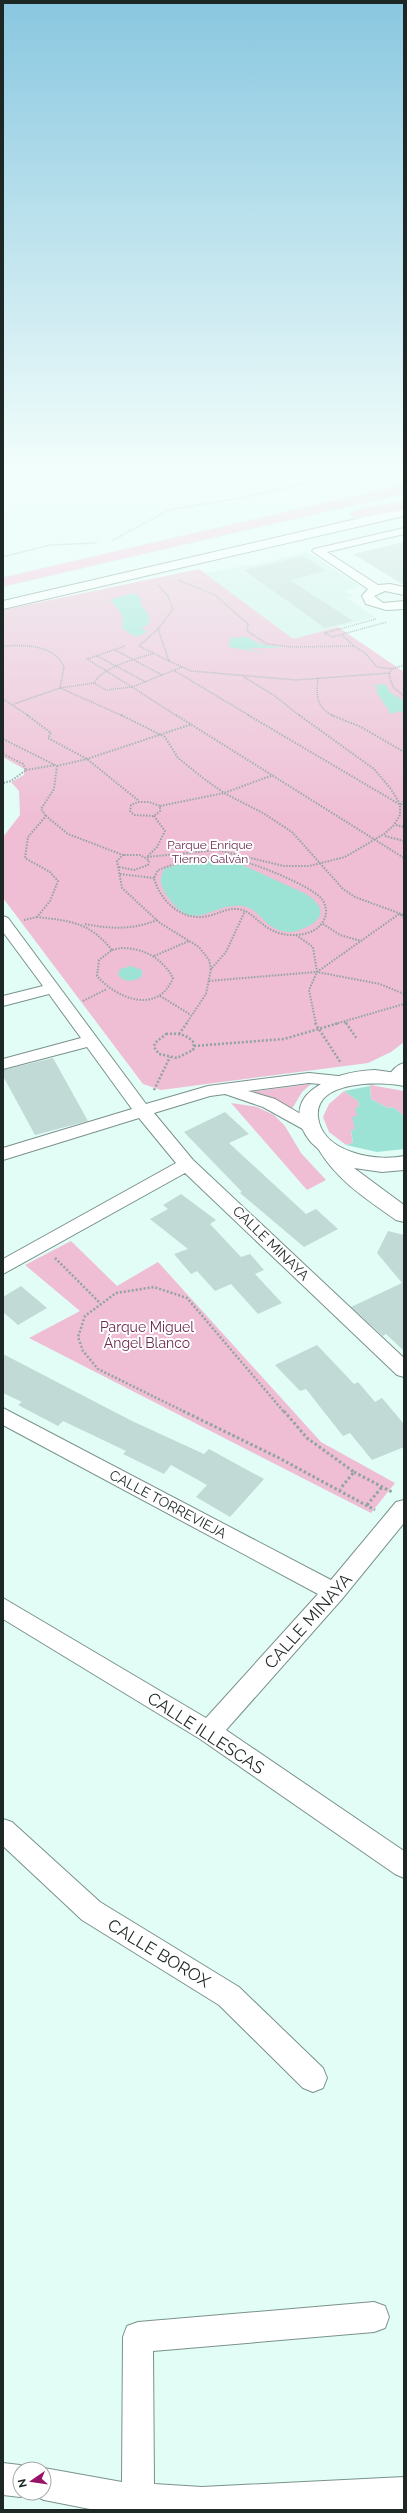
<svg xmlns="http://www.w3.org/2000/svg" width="407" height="2513" viewBox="0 0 407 2513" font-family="Raleway,sans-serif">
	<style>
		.built { fill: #cef1e9 }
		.green { fill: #efbdd4 }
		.water { fill: #9ce3d5 }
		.building { fill: #c1dad5 }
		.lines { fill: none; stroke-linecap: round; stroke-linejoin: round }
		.street-casing { stroke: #7a928c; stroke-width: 2 }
		.secondary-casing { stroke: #7a928c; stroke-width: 2 }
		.highway-casing { stroke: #dbdcdc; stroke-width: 2 }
		.path-far3 { stroke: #91a4a0; stroke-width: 1.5; stroke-dasharray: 1 1; stroke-linecap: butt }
		.path-far2 { stroke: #91a4a0; stroke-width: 2; stroke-dasharray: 1.5 1.5; stroke-linecap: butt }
		.path-far1 { stroke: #91a4a0; stroke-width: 2.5; stroke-dasharray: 2 2; stroke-linecap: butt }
		.path { stroke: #91a4a0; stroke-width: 3; stroke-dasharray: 2.5 2.5; stroke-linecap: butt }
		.street { fill: #fff; fill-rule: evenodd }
		.secondary { fill: #fff; fill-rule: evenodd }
		.highway { fill: #fdb9d9; fill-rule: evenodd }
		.labels { text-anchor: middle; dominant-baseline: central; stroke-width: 4; stroke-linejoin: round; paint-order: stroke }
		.far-park-label { font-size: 12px; fill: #6c2a4e; stroke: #fff }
		.street-label { font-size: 14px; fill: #1d2725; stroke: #fff }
		.park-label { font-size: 14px; fill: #6c2a4e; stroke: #fff }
		.near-street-label { font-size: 17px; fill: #1d2725; stroke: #fff }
	</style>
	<rect width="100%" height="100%" fill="#e2fcf6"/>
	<path class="built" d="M307,552L360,586L345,591L353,596L347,598L375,617L293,639L204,573L267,562Z"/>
	<path class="green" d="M199,569L293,639L338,627L404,672V1042L391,1052L368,1063L161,1090L143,1084L3,898V837L20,815L19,791L11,782L24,775V769L3,757V610Z
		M311,1084L302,1092L292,1109L277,1100L250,1092Z
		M370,1085L404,1091V1116L393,1107L388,1108L371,1099Z
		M344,1091L358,1101L359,1107L355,1129L351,1131L353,1143L346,1145L329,1132L323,1117L329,1104Z
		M231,1103L257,1107L274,1115L285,1126L301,1153L326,1180L307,1190Z
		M71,1241L117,1286L158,1262L321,1442L395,1483L371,1513L29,1338L80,1311L25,1265Z"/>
	<path class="water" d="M133,593L141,598V605L149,615V624L141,629L147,631C137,641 132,635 122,628L123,616L110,600Z
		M247,637L260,644L283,648H247L264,653L229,647L230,638Z
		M385,684L390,692L404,701V713L400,711L391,714L377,693V686L372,685Z
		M210,861L236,862L304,893C320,902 329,915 309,926C304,928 297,932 291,932C262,931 262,908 242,906C211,902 194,937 166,894C160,884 159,880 164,869L186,862Z
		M131,966L142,970V976C135,982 124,983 118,975L120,969Z
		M370,1086L371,1099L388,1108L393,1107L404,1116V1149L377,1152L346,1145L353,1143L351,1130L355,1129L352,1117L357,1116L355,1108L359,1107L358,1101L344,1091Z"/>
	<path class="building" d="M404,542V585L353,554Z
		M303,556L326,571L290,580L353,621L325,628L244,570Z
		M53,1058L88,1121L35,1135L3,1076V1070Z
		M225,1112L249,1134L229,1143L306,1214L316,1209L338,1229L304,1247L240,1193L242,1192L184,1132Z
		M181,1194L216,1220L210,1224L241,1257L250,1254L264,1270L255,1274L282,1303L258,1314L231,1284L215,1291L197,1271L191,1274L174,1254L188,1249L150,1219L168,1209L163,1205Z
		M388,1231L404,1235V1351L386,1334L383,1336L351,1307L402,1283L377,1253Z
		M21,1286L47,1308L18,1325L3,1312V1297Z
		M317,1345L354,1384L358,1382L375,1402L382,1398L404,1424V1447L372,1460L350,1433L343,1436L306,1389L300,1391L275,1365Z
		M3,1354L132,1421L204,1454L209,1449L264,1479L230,1517L196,1497L207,1485L171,1465L164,1474L123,1454L126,1451L63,1421L58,1426L18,1405L22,1402L3,1393Z"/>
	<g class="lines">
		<g class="street-casing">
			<path id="street" d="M404,528V534L327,552L378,585L390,584L404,587V595L385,591L374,596L383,603L404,601V609L386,610L366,604L362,596L368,589L312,551L314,549Z
				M3,916L8,918L146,1104L208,1086L309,1073L348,1077L351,1081L348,1085L342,1086L309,1083L248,1091L275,1099L316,1123L319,1127L316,1131L310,1133L263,1107L225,1094L210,1096L154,1113L193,1160L404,1358V1377L397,1375L185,1173L3,1274V1259L176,1163L139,1118L3,1160V1148L132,1109L87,1047L3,1069V1059L81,1038L49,994L3,1006V996L43,986L3,932Z
				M404,1063V1079L396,1083L390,1082L387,1078C392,1071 396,1065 404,1063Z
				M3,1408L331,1580L396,1502L404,1500V1523L342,1599L226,1730L404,1851V1878L395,1874L200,1739L3,1619V1598L206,1718L318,1594L3,1425Z
				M3,1819L12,1822L100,1902L239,1987L323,2068L327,2078L323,2088L313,2092L303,2088L219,2005L82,1920L3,1846Z
				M374,2302L385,2306L389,2317L385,2328L374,2332L153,2351L154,2484L202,2487L404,2477V2509L95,2510L44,2500L33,2495L32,2493H44V2469H41L44,2468L122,2482L123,2337L127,2326L138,2322Z
				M3,2463L20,2465L30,2469H20V2493H30L20,2497L3,2495Z"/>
		</g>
		<g class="secondary-casing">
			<path id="secondary" d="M404,508V516L3,609V601Z
				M375,1070L404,1074V1086C381,1081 314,1080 318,1117C322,1153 377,1162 404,1156V1170L382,1172L354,1168L404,1205V1222L396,1220C365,1198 338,1181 319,1150C317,1147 312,1144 310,1141C297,1125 294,1104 312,1090C330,1076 352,1071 375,1070Z"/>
		</g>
		<g class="highway-casing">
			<path id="highway" d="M404,485V493L3,586V578Z
				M404,502V510L356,518L350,514L356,510Z"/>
		</g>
		<path class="path-far3" d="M3,487L40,470
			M113,540L169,510L246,497L364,470
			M3,557L50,545L97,543
			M178,580L215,595L248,624L247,631L267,644L293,647L354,646L365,653L377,667L392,669L404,665
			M158,585L168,596L173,609L158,629
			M376,619L325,633L332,637L387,622
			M158,629L169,661L139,646Z
			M342,635L354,646
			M3,646C24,645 54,644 64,667L60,688
			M125,646L87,659L132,687
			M115,650L162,675
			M97,656L146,682
			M169,661L191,671L296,680L390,673
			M392,669L389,675L393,687L404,696
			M175,671L250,716
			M244,677L275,696L300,716
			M318,678C316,695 316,708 334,716
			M132,687L106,690L94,683C105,665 135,660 154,653
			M60,688L123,716
			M3,699L29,716
			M14,704L60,688L94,683
			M177,716L132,687L182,667"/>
		<path class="path-far2" d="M27,715L51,733L48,738L87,759L139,801
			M121,715L165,737L178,758L203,778L224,793L263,813L292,832L343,889L355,897L404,915
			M176,715L404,858
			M248,715L399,804
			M331,715L359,726L404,752
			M3,739L57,766L54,789L41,809L46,816
			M3,754L23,764L26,770L11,781L3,783
			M57,766L87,759L192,724
			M26,770L55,765
			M138,802H149L160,806V811L154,816L134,815L130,811L131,805Z
			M401,805L404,801
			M160,806L224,793L273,775
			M154,816L165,831L157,847L147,857L217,850L284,866H309L345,857L384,834L394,825L400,815V804L391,789L374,769L299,715
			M396,825L404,827
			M385,836L404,841
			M208,858C218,859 228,858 238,860C256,864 309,885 321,898C327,905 328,915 322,923C316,932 304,935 293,935C262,935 256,910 237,909C227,908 218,914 208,916C182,922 160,901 154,878L158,870L183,861Z
			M119,867L134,870L148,865L149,860L140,855H123
			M120,874L154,878
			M404,917L399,914L317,972L380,984L404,994
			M24,920L37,917
			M85,924C110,929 133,930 157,920
			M323,924L340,935L361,941
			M296,935L313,947L317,972L309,990L316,1024
			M121,948C144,948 162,958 173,978C158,1015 117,999 97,976L99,960L112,950Z
			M112,950C89,922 71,921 37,917L50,901L58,881L50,872L25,858L28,837L46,816L68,834L123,855L117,861L122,888L160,923L199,947L209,960L211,969
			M154,956L189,941
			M209,981L316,972
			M160,996L191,1015
			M83,1001L107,989
			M345,1022L346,1024
			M186,1024L206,994L211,969L226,952L245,911
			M335,1024L404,1004"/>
		<path class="path-far1" d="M315,1023L341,1063
			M346,1023L357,1039
			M166,1034C177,1033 187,1034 194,1043L193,1050L177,1058L159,1054L154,1047L155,1043Z
			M179,1034L187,1023
			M194,1046L284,1039L339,1023
			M154,1090L170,1057
			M55,1258L100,1303
			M185,1412L98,1369L83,1351L78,1337L85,1316L116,1293L154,1287L187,1298L284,1412"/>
		<path class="path" d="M183,1411L279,1458L375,1510
			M284,1411L307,1438L354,1472L340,1489
			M354,1472L392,1492
			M367,1505L382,1487"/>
		<use href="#street" class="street"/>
		<use href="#secondary" class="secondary"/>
		<use href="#highway" class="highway"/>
	</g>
	<linearGradient id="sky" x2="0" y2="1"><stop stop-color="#89c7e0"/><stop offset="0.57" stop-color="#f2fefb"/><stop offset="1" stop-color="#f2fefb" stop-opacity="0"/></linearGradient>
	<rect width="407" height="822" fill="url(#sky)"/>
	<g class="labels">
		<g class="far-park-label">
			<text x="210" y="845">Parque Enrique<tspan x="210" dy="14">Tierno Galván</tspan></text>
		</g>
		<g class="street-label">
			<text transform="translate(271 1243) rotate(44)">CALLE MINAYA</text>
			<text transform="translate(168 1504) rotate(28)">CALLE TORREVIEJA</text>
		</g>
		<g class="park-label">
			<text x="147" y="1327">Parque Miguel<tspan x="147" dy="16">Ángel Blanco</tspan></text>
		</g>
		<g class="near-street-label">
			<text transform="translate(308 1621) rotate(-48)">CALLE MINAYA</text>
			<text transform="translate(206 1733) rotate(33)">CALLE ILLESCAS</text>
			<text transform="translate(159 1953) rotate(31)">CALLE BOROX</text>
		</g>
	</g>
	<rect width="407" height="2513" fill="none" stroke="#1d2725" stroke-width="8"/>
	<g transform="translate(32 2481) rotate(257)"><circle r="19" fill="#ffffff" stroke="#a5a9a8"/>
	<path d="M0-3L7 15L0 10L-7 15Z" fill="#981266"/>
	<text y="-6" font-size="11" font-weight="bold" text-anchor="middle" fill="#1d2725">N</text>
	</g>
</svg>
